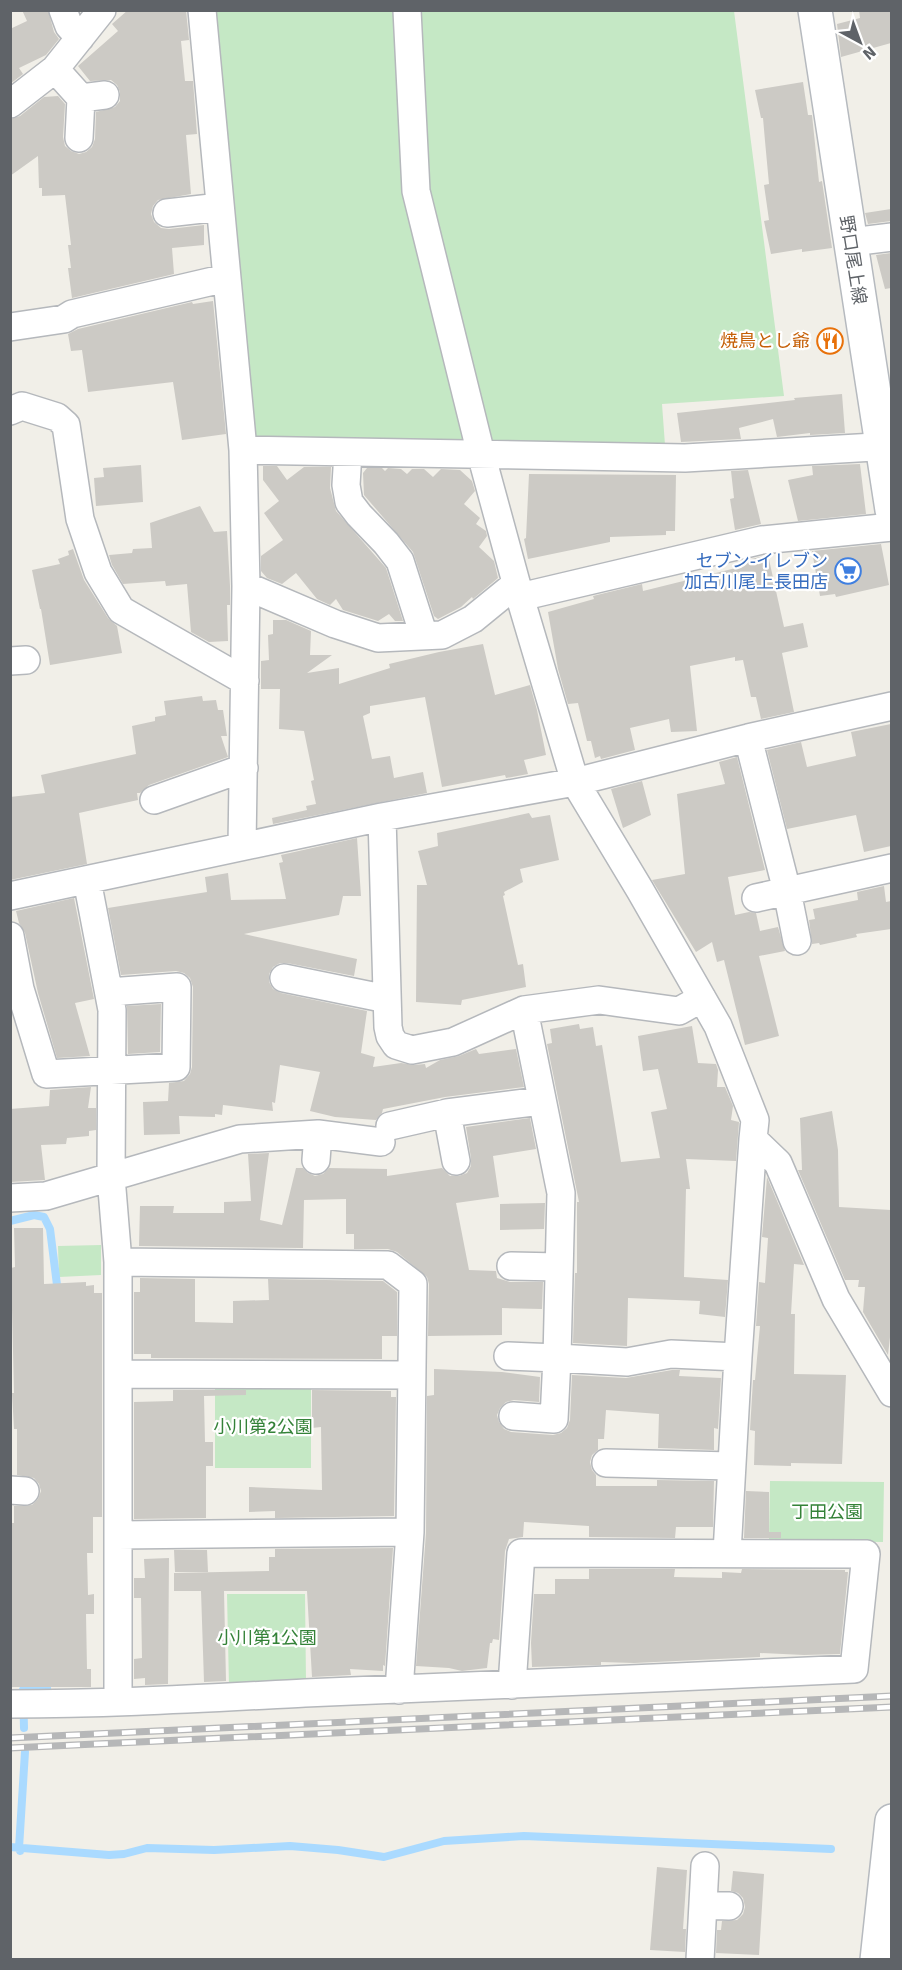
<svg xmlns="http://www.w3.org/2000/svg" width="902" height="1970" viewBox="0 0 902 1970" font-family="Signika,'Noto Sans JP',sans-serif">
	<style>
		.green { fill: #c5e8c5 }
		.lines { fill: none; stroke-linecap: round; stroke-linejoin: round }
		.stream { stroke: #aadaff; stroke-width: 8 }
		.building { fill: #cccac5 }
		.minor-casing { stroke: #b5b8bc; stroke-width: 30 }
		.secondary-casing { stroke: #b6babf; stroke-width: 36 }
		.minor { stroke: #fff; stroke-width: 27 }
		.secondary { stroke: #fff; stroke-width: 33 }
		.rail-casing { stroke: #b6b7b8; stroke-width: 7 }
		.rail { stroke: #fff; stroke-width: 4.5; stroke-dasharray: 14; stroke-linecap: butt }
		.labels { text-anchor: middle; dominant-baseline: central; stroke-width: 4.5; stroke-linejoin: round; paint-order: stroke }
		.street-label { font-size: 18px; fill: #5f6368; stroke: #fff }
		.food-label { font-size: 18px; fill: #c56008; stroke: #fff; text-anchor: end }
		.shop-label { font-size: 18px; fill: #366cbe; stroke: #fff; text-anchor: end }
		.park-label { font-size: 18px; fill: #348238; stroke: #fff }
	</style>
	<rect width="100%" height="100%" fill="#f1efe8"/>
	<path class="green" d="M211,11H399L469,446L253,445Z
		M418,11H734L784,396L662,404L665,445H489L426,184Z
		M101,1245V1275L59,1277L58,1246Z
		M215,1387H311V1468H215Z
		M770,1481L884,1482L883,1542L769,1541Z
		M227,1594H305L306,1682L229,1686Z"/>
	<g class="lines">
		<path class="stream" d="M10,1221L34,1215L44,1217L50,1229L58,1293
			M24,1728L23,1690L47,1689V1678
			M10,1847L109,1855L124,1854L147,1848L214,1850L290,1846L338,1850L384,1857L444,1841L524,1836L831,1849
			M20,1851L19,1848L25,1752"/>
	</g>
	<path class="building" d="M22,10H48L54,32L59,39L46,55L19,68L23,74L10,84V29L27,21Z
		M128,10H186L189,40L181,41L185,81H193L197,134L186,135L191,194L158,200L153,206L151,214L154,222L161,228L169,229L204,225V245L172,248L174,274L72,298L68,268H71L68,245H71L65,195L42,196V188H39L38,156L10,176V119L20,116L44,97L58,96L65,104L63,137L65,146L71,151L79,154L86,152L92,147L95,139L96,112L115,107L120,101V92L117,85L111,80L90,81L78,66L118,31L112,24Z
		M859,10H891V43L841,57L837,24L860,18Z
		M803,82L808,115H812L819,182L822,181L832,248L802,252V249L771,254L764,221L769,220L764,185L769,184L765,141L763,118H761L755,90Z
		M891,209V221L868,224L865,213Z
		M891,253V288L885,289L876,255Z
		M213,301L226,434L182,440L173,382L88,392L82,350L71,351L68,334L78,329L192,302L193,304Z
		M842,394L845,433L810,435V433L777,437L773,419L739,428L741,439L681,442L677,413L795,400L794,398Z
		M860,464L866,514L798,521L788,480L813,475L812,466Z
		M141,465L143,502L96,506L94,478L104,477L103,468Z
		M263,466H277L287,480L304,467H331L330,488L336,511L386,568L403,621H395L389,614L378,621L343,610L336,599L330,605L317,599L296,573L282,584L267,578L261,571V556L283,540L264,513L279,501L263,480Z
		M367,468H382L385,471L388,468L401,469L407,474L412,469H424L433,477L441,469L460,470L472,481L475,491L464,504L480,518L476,524L486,531L487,536L479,547L494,561L498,578L473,599L472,597L461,607L438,619L434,616L413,552L364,495L363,473Z
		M748,470L761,524L735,530L730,499L734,498L731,471Z
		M529,474L676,475L675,531H666V535L610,537V542L528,559L524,539L526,538Z
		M200,506L214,532L227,531L230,586V605H227L228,641L209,642L191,632L187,584L166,586L165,581L123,584L112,565L109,555L132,553L133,549L152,548L150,523Z
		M881,544L889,585L836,597L835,594L820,596L812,551Z
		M73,549L84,580L108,618L117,626L122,653L50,665L41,609H40L32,570L60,564L58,559L69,555L68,551Z
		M768,555L784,627L803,623L808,647L782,653L794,712L761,719L756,697H751L743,660L735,661V657L690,666L697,731L671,732L669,719L630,728L635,750L601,759L600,756L595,758L591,741H587L578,703L568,704L558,669L548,612L594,599L593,596L642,584L643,591L740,567L739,562Z
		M273,620H286L311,631L310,655H332L307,673L339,668V684L390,668L389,664L439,652L483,644L495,695L530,685L537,710L546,755L524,760L528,774L506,778L505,775L442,787L425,697L370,706V713L363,716L372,759L390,756L394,778L423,772L427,793L273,824L272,818L307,810L306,806L316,804L311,781L314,780L304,731L279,729L280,689H261V661L269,660L268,635L273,634Z
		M202,696L203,701L216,700L218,710H223L227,736H221L228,757L149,785L140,793H137L138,800L79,813L87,864L10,880V797L45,793L41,775L136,754L132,726L155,721V717L166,715L164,701Z
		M891,724V846L864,852L856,815L787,829L767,750L801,742L807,767L856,756L851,732Z
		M737,757L765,870L728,877L735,915L749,912L756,913L760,931L778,927L785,951L759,956L779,1036L745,1045L724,960L717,962L712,942L696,952L652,880L685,874L677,794L725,784L719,762Z
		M642,781L651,815L623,828L611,789Z
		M529,813L532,818L550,815L559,860L520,869L523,882L504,892L505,895L503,896L518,965L523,964L526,987L462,1000L461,1005L416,1002L417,885H427L418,851L438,846L437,833Z
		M357,838L361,896H343L339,915L244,934L357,959L354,976L287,963H280L273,967L269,974V982L273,989L281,993L367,1011L361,1053L375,1057L373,1067L401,1063L414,1065L425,1064L426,1068L440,1060L459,1056L476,1049L479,1054L516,1049L524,1087L445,1097L383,1109L382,1113L376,1120L335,1117L310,1111L320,1072L280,1065L275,1103L272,1102L273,1111L223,1105L222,1115L215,1114V1117L179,1116L180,1134L144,1135L143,1102L168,1101L169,1083L184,1081L190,1074L192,1067L193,987L190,978L184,973L176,971L121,975L108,908L207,892L205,877L228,873L231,900L286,899L279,863L283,862L281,855Z
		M884,886L886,902L891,901V929L856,934L857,937L820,945L819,943L812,944L809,920L815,919L813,909L858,900L857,892Z
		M74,898L94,999L75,1003L90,1056L57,1058L38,993L25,933L19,923L16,911Z
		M161,1004L160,1052L128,1054L127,1006Z
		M579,1024L580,1029L593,1027L596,1046L602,1045L621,1162L660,1158L651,1112L667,1109L658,1069L643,1071L638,1036L692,1026L698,1063L716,1064L718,1070L717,1087H725L733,1106L731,1120L739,1122L736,1161L686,1159L690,1189H686L684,1277L728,1280L725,1317L699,1314L700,1301L628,1298L627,1346L573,1343L575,1273H577V1202H579L547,1044L552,1043L550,1029Z
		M91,1087L88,1108H96V1130L89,1131V1136L67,1138L66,1144L41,1145L45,1180L10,1182V1109L49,1106L50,1090Z
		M832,1111L838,1150L839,1207L891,1210V1328L888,1355L863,1312L865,1287H858L859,1280H845L798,1170H802L800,1118Z
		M530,1118L536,1149L493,1156L499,1197L456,1203L469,1270L496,1271L497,1278L510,1282H543L542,1309L502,1308V1335L428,1336L429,1284L427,1277L397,1252L388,1249H354V1234H346V1199L304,1200L303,1248L139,1246L140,1206H174L173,1213H224V1202L251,1201L248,1154L269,1153L260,1220L282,1225L296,1168H303L308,1173L315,1176L323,1174L329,1168L387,1169V1176L442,1168L450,1176H459L467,1173L471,1166V1158L466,1127Z
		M767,1177L804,1265L794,1264L791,1314H795L794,1374L846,1375L842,1464L791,1463V1466L754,1465L755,1431L750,1430L753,1380H755L760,1326H756L759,1282L765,1283L768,1238L762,1237Z
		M545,1203L544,1229L500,1230V1204Z
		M14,1228H43L44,1284L86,1282V1286L94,1285V1293H102V1517H93V1553H87L88,1595L94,1594V1614H86L87,1669H91V1687H10V1523H14V1506L32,1505L38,1499L41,1491L39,1484L34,1478L17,1475V1429H14L12,1393H14L11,1268L15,1267Z
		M140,1278L195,1279V1322L233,1323V1301L269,1300L268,1279L383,1281L397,1292V1336H382V1359L151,1358V1354H134V1292H140Z
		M434,1369L502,1372L540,1377L539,1402L514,1400L506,1402L500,1408L497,1415L499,1422L504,1429L511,1432L553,1435L561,1433L567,1428L570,1420L572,1375L626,1378L672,1370H680L679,1376L721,1378L718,1429L714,1428V1450L658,1448L659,1414L606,1410L604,1439H598V1450L592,1455L590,1462L592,1470L596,1475V1486H657V1480L714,1481L713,1527H676L675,1538L589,1537V1526L524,1522L523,1537L509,1539L505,1551L499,1640L493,1639L492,1643H490L487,1668L462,1671L449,1668L416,1666L426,1533L427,1396L434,1395Z
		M173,1390H246V1395L204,1396L205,1442H213V1466H206V1518L134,1519V1402L173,1401Z
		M312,1390L391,1391V1397H396L394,1516L275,1518V1511L249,1512V1487L322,1490L321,1427L312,1428Z
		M746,1491L769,1492V1532H781V1538H744Z
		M393,1548L385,1666L383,1665V1671L350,1669L351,1675L312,1677L307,1591H224L226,1681L204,1682L201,1591H174V1573L269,1571V1557H275V1549Z
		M174,1550H207L208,1572H175Z
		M169,1558L168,1684L145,1685V1678L134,1679V1659L142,1658L141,1598H134V1578H145L144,1559Z
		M589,1569H675L674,1577L722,1578V1572L741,1573L742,1569L845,1570V1572H848L840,1654L804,1655L760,1653V1657L634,1663L601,1662V1665L532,1667L531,1643L534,1594H555V1579H589Z
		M657,1867L687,1870L683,1929H686L685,1952L650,1950Z
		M733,1871L764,1874L759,1955L716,1953L717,1930H721L722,1921L737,1920L743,1914L745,1907L743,1898L738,1893L731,1891Z"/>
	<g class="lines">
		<g class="minor-casing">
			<path id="minor" d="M63,10L69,26L80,38
				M202,10L243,450L246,586L242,846
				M407,10L416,191L481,454L520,597L575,782L640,890L718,1026L755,1120L753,1139L778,1163L836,1299L892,1393
				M55,69L81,98L105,95
				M10,104L55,69L102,10
				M79,138L81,98
				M167,213L220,207
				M851,242L892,237
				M10,327L64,319L72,314L226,278
				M10,411L22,406L57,417L66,425L80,519L98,572L121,610L245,681
				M243,450L685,458L892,446
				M348,452L346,485L349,502L359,515L386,543L400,561L424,636
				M246,586L335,624L378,638L442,635L473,619L516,584
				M520,597L762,540L892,527
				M10,661L26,660
				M748,738L787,891L797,941
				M154,800L244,768
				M382,817L388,1027L390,1036L396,1045L412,1050L453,1042L524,1010L599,1000L679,1011L702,998
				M87,880L112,1010L111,1177L118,1262V1701
				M10,896L382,817L575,782L748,738L892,706
				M756,898L892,868
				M10,936L20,989L46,1074L176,1067L177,987L109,992
				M284,978L387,999
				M524,1010L561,1193L557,1358L627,1362L671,1354L738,1357
				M447,1113L456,1161
				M390,1126L447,1113L541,1101
				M316,1160L318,1134
				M10,1198L46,1196L240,1139L318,1134L381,1142
				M118,1262L388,1265L413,1284L410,1532L399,1690
				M511,1266L559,1267
				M508,1356L557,1358L554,1419L513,1416
				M118,1374L411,1375
				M606,1463L731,1466
				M10,1490L25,1491
				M118,1535L410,1532
				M727,1553L738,1357L753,1139
				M10,1704C109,1704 207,1698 305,1693C489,1686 671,1677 854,1669L866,1554L521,1553L512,1685
				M703,1905L729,1906
				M700,1960L705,1866"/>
		</g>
		<g class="secondary-casing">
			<path id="secondary" d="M815,10L892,510
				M877,1960L892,1821"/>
		</g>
		<use href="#minor" class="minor"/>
		<use href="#secondary" class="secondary"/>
		<g class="rail-casing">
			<path id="rail" d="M10,1738L892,1696
				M10,1748L892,1707"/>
		</g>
		<use href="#rail" class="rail"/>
	</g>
	<defs>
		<g id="restaurant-ring" transform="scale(1.35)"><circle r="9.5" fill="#fff" stroke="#e8710a" stroke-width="1.5"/><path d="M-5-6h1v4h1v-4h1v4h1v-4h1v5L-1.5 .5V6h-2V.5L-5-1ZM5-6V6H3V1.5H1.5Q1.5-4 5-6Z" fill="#e8710a"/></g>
		<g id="supermarket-ring" transform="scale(1.35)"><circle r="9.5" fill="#fff" stroke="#3f7fe0" stroke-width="1.5"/><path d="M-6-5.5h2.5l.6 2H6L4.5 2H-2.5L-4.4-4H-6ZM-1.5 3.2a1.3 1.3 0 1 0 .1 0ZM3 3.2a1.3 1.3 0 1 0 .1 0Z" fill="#3f7fe0"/></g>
	</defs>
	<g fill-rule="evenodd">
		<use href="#restaurant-ring" x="830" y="341"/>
		<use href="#supermarket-ring" x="848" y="571"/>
	</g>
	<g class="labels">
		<g class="street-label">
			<text transform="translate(853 260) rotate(81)">野口尾上線</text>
		</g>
		<g class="food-label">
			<text x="810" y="341">焼鳥とし爺</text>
		</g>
		<g class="shop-label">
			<text x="828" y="561">セブン-イレブン<tspan x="828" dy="21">加古川尾上長田店</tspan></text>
		</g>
		<g class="park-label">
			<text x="263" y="1427">小川第2公園</text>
			<text x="827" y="1512">丁田公園</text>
			<text x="267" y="1638">小川第1公園</text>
		</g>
	</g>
	<rect width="902" height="1970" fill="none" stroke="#5f6368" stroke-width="24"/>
	<g transform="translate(860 42) rotate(139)" stroke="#ffffff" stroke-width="4.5" paint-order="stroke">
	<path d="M0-4.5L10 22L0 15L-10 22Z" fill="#5f6368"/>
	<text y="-9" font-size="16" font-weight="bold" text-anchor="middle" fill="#5f6368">N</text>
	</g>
</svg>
